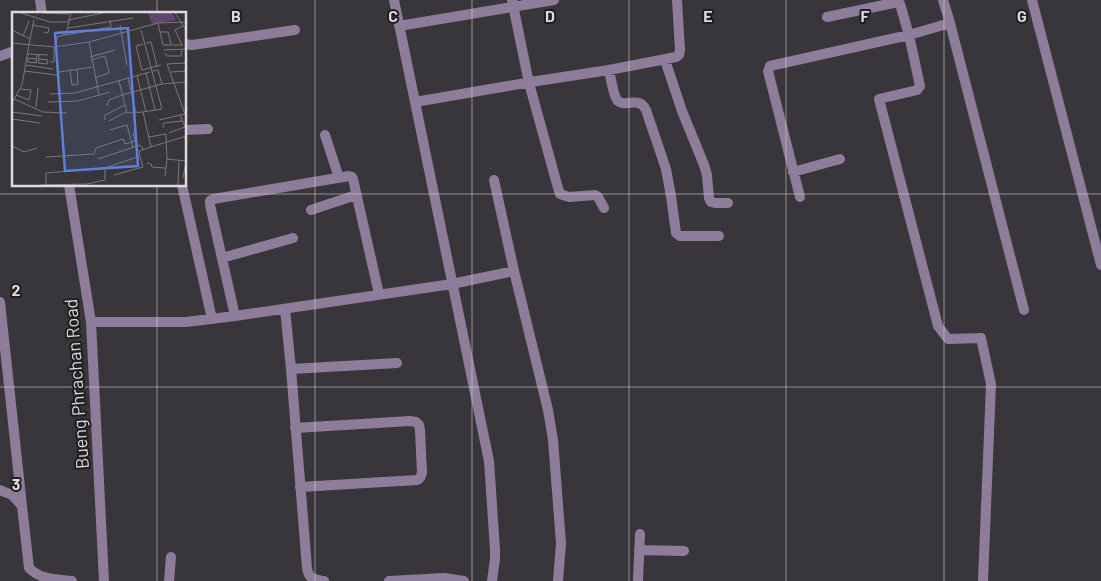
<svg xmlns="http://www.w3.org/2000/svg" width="1101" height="581" viewBox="0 0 1101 581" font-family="Barlow,sans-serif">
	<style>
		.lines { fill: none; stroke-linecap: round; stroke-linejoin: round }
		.minor { stroke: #8e7d9a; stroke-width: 10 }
		.grid { fill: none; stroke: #dddbde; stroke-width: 1; stroke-opacity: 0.55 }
		.labels { text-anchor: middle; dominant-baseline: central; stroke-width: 4; stroke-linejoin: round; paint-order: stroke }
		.street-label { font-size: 18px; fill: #dddbde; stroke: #1f1e20 }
		.inset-road { fill: none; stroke: #7a787c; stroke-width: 1 }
		.view { fill: #607fda; fill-opacity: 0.15; stroke: #607fda; stroke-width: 2.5 }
		.inset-edge { fill: none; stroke: #dddbde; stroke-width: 2.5 }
		.grid-label { font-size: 16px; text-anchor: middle; font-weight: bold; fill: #dddbde; stroke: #1f1e20; stroke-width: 4; stroke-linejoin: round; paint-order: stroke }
	</style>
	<rect width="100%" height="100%" fill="#38363a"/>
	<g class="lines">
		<path class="minor" d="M40,0L42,14
			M394,0L489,461L495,550V559L492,581
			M512,0L529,83L558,188L560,194L569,197L595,195L598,197L604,208
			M943,0L950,23L1024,310
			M1032,0L1101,265
			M827,17L898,2L900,4L909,35L920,86L917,90L879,99L938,326L948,339L981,338L991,384L983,581
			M399,26L554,0
			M185,44L192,45L295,30
			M0,56L14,51
			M665,60L682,111L704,165L707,175L709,198L711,202L715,203H728
			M609,70C611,78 613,96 618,101C626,108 639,95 646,110L666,169L671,196L676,233L680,236H719
			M415,102L537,81L609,70L676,57L679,55L680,50L677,0
			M185,130L208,129
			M325,135L339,178
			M793,172L840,159
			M494,180L514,271L548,410L553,440L561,543L558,581
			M69,185L91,322L104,581
			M182,185L212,319
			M800,197L768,71L770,66L909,35L950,23
			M311,210L356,195
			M222,258L293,238
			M0,302L22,506
			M285,309L291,369L307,568C309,580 314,579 324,581
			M235,316L210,205V201L213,199L349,176L352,177L353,179L379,294
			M91,322H186L235,316L452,284L514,271
			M291,369L397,363
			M295,428L410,421L416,422L419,425L420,430L422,473L420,478L417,480L300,487
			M0,490L12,495L22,506L29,568C41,580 56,579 72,581
			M639,550L684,551
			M169,581L171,557
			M389,581L444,578L464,581
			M638,581L640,534"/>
	</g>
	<path class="grid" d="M157,0V14M315,0V581M472,0V581M629,0V581M786,0V581M944,0V581M157,185V581M0,194H1101M0,387H1101"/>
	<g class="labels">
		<g class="street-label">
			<text transform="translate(76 384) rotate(-94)">Bueng Phrachan Road</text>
		</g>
	</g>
	<g transform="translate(12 12)">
		<rect width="174" height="174" fill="#38363a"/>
		<path d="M136,1H160L164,8L140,12Z" fill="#614573"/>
		<path class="inset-road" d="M9,1L38,10H56M30,1L57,2M163,1L174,18M56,8L91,1M146,11L151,33H171M20,13L37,16L36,21L32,20M108,13L115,53M56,16L121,6M0,18L18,27L10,73L0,91M148,20H156L159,32M53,23L99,15L98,8M11,24L17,9M18,27L22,8M77,30L87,83M0,31L42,35L77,30L146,11L174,10M134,31L139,30L145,54M131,32L124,34L130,58L149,53M170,33L163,18L171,14M44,34L45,25L54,22L59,1M152,38L174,37M153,41L155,44H169L170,38M16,42L36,43M78,45L103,38M25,47L16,46V50L24,51L25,42M27,47L36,48L35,52L26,51L27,45V42M79,48L93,44L97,61L83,66M38,50H42V35M13,53L41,57M58,58L60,73L66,72L65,57M12,59L45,63L47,60L80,55M141,59L146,58L150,72M159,60L174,59M134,61L143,98M46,63L47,83M125,64L134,100M116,66L124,100M107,69L115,101L131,100M38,82L63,81L138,60M4,83L17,88L19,78L8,77M2,87L31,100L55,101M36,90L66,89L98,80M95,94L97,88L110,83L150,72L174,70M24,95L26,76M0,100L30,104M173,102L155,52L174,51M174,102L168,103L174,117M0,107L28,111M93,108V103L113,93M147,108L168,103M97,109L114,100M151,116L152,111L170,109M98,118L115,113L121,135M157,121L173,115M137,125L154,122L155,147L174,149M0,134L12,140L25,136M139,135L174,124M34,145L82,142L84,136L111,127L113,132L123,129L121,120M86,147L128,133L131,137M135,151L139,152L140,155L153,156M102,163L131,155L128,145M153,164L155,147M171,166L174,150M28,173L75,172L93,168V156M34,173V161L93,156L128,144L127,139L139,135L131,100L150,97L129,18M166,173L167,149"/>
		<path class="view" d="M116,16L126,154L53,159L43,21Z"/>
		<rect width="174" height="174" class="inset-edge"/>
	</g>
	<g class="grid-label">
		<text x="236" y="22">B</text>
		<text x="393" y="22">C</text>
		<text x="550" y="22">D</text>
		<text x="708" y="22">E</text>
		<text x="865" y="22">F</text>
		<text x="1022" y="22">G</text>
		<text x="16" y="296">2</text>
		<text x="16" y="490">3</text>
	</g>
</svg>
